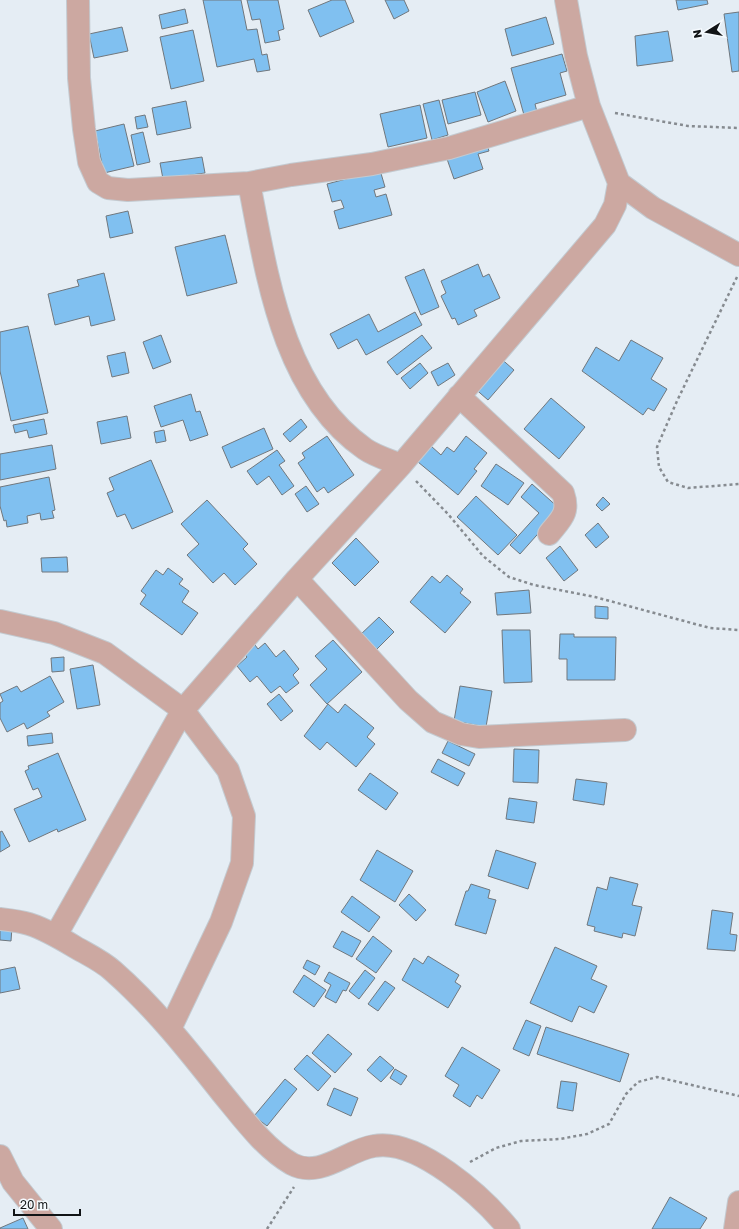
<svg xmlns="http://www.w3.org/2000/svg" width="739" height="1229" viewBox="0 0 739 1229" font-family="'Golos Text',sans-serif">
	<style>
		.building { fill: #80c0f0; stroke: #70777d }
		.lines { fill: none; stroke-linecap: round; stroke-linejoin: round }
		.street-casing { stroke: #c3cad0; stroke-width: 24 }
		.path { stroke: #868b90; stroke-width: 2.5; stroke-dasharray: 3 3; stroke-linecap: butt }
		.street { stroke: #cca8a1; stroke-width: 22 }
	</style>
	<rect width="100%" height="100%" fill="#e5edf4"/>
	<path class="building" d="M203,0H241L247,30L257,29L262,55L267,54L270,70L257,72L254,59L217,67Z
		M247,0H278L284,29L278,31L280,40L265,43L260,19L252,20Z
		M332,0H345L354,22L320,37L308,10Z
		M385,0H404L409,11L394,19Z
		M676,0H707L708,4L678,10Z
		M185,9L188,23L162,29L159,15Z
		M739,12V71L732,72L724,14Z
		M546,17L554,44L512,56L505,29Z
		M122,27L128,51L94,58L89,34Z
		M193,30L204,81L171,89L160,37Z
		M668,31L673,61L637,66L635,36Z
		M562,54L567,71L560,73L566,95L535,104L537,112L524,115L511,68Z
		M505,81L516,111L488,122L477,92Z
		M475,92L481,115L448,124L442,100Z
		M439,100L448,135L432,140L423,104Z
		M186,101L191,128L157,135L152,108Z
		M420,105L427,138L388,147L380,114Z
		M145,115L148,127L137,129L135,117Z
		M124,124L134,166L104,173L95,131Z
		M143,132L150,162L137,165L131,135Z
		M486,142L489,151L478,154L483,169L454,179L446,156Z
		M202,157L205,173L163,179L160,163Z
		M380,170L385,187L374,190L376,197L386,194L392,215L339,229L334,211L344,208L341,200L332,202L327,184Z
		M128,211L133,233L110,238L106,216Z
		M225,235L237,283L187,296L175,247Z
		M478,264L483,277L489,274L500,298L474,310L477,316L458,325L455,318L452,319L441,296L446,293L441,281Z
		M424,269L439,307L421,315L405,277Z
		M104,273L115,320L91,326L89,316L55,325L48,294L79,286L77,280Z
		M415,312L422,325L366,355L357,339L338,349L330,334L369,314L378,332Z
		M28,326L48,413L11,421L0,371V332Z
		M161,335L171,362L153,369L143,342Z
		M422,335L432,348L397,375L387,362Z
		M631,340L663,358L651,379L667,389L654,411L648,408L643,415L582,371L596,347L619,361Z
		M125,352L129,373L112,377L107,356Z
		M498,356L514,370L488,400L472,386Z
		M420,363L428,373L410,389L401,378Z
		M448,363L455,375L438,386L431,372Z
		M191,394L196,412L200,411L208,435L190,441L183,420L161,427L154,406Z
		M551,398L585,427L559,459L524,429Z
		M127,416L131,438L101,444L97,422Z
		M44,419L47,434L29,438L27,430L15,433L13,425Z
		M301,419L307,427L290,442L283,434Z
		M264,428L273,449L231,468L222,447Z
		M164,430L166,441L156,443L154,432Z
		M327,436L354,475L328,493L324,487L317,492L298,463L305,458L302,453Z
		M466,436L487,453L474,469L477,471L458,495L418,462L431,446L441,455L447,447L454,452Z
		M52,445L56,469L0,480V454Z
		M277,450L285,461L279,465L294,486L282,495L269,476L257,485L247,471Z
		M151,460L173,512L132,529L125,514L117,517L107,493L114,490L109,478Z
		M496,464L524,483L508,505L481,486Z
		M49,477L55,510L52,511L54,518L41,520L40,513L27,516L28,523L7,527L6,520L4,521L0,506V487Z
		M532,484L560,509L520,554L510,545L539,513L521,497Z
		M306,486L319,504L307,512L295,494Z
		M476,496L517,535L498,555L457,517Z
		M603,497L610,504L602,511L596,505Z
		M207,500L248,544L243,549L257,564L235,585L224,573L213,583L187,555L199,544L181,524Z
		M598,523L609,537L596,548L585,535Z
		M356,538L379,562L355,586L332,563Z
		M560,546L578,570L564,581L546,558Z
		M67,557L68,572H42L41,558Z
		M168,568L183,579L179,584L189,591L182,602L198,613L182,635L140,604L146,595L141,591L156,570L163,575Z
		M447,575L463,589L460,593L471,602L445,633L410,602L432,576L440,583Z
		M529,590L531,613L497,615L495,593Z
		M595,606L608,607V619L595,618Z
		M379,617L394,632L374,652L359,636Z
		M502,630H530L532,682L504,683Z
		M560,634H574V637H616L615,680H567V659H559Z
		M333,640L362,672L327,704L310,685L327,669L315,656Z
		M252,641L258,649L265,643L276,657L284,650L299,669L293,675L299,683L286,693L280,686L271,693L257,676L250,682L237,666L247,657L241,650Z
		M64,657V671L52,672L51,658Z
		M93,665L100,705L77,709L70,669Z
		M50,676L64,702L47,712L50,716L27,729L24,723L7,732L0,718V703L3,701L0,694L17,686L21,692Z
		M460,686L492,691L486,727L454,721Z
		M279,694L293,711L281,721L267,704Z
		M328,704L338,713L345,704L374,728L367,737L375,744L356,767L327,742L320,750L304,736Z
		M52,733L53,743L28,746L27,736Z
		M448,741L475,754L469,766L442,753Z
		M514,749L539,750L538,783L513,782Z
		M58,753L86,820L58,832L57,829L29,842L14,809L42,797L38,788L33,790L25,771L29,769L28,766Z
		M438,759L465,773L458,786L431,772Z
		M370,773L398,793L386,810L358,790Z
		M576,779L607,783L604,805L573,800Z
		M509,798L537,802L534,823L506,819Z
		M2,831L10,846L0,852V832Z
		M377,850L413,871L395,902L360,880Z
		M496,850L536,863L528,889L488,876Z
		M610,877L638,884L632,905L642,907L635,936L623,933L622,938L594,931L595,927L587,925L597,887L607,890Z
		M471,884L490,890L488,898L496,900L486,934L455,925L466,891H468Z
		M409,894L426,910L416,921L399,905Z
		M352,896L380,917L369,932L341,912Z
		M712,910L733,913L730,934L737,935L735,951L707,949Z
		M0,926L12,927L11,941L0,940Z
		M342,931L361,941L352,957L333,947Z
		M373,936L392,951L376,973L356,959Z
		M555,947L597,966L591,979L607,986L594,1013L579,1006L572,1022L530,1003Z
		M428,956L459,975L455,982L461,986L448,1008L402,980L414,958L423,964Z
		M307,960L320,966L315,975L303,968Z
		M15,967L20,989L0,993V970Z
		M365,970L375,978L359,999L349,991Z
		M329,972L350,983L346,991L343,990L336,1003L325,997L331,985L324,981Z
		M304,975L326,990L314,1007L293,992Z
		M385,981L395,988L378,1011L368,1004Z
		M526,1020L541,1026L529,1056L513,1049Z
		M546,1027L629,1054L620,1082L537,1054Z
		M328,1034L352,1054L335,1073L312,1053Z
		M462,1047L500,1070L482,1099L477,1095L470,1107L453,1096L459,1085L445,1076Z
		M307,1055L331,1076L318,1091L294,1069Z
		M380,1056L394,1068L381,1082L367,1070Z
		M395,1069L407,1076L401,1085L390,1078Z
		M285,1079L297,1089L267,1126L254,1116Z
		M561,1081L577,1083L573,1111L557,1108Z
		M334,1088L358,1098L351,1116L327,1105Z
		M670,1197L707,1218L700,1229H652Z
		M23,1218L28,1229H0V1228Z"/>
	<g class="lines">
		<g class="street-casing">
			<path id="street" d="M78,0L79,78L84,129L89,162L98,182L108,188L128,190L249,183L291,175L372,164L449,148L589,106
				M249,183C267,275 282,391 365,449C375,456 389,460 401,465
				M619,183L653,208L739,255
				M459,396L563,493C570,513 561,519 549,534
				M297,579L408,700L433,722L461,734L479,737L625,730
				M0,621L54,633L105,653L183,710L228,770L244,816L242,863L221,922L170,1029
				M0,919C9,920 19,921 29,924C45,929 60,938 75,947C87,954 102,961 113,971C154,1007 188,1050 222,1093C242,1117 264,1148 292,1164C320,1179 347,1150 374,1146C418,1138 483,1197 509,1229
				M56,935L183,710L297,579L401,465L605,225L615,205L619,183L589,106L576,56L566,0
				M0,1156L13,1182L51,1229
				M735,1229L739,1202"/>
		</g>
		<path class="path" d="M615,113L688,126L739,128
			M737,277L677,401L657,447L659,467L668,482L688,488L739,484
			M416,481L448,514L483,556L509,577L534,585L595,597L710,628L739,630
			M470,1162L496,1148L521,1141L560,1139L587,1134L609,1124L626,1094L638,1082L657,1077L739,1096
			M267,1229L294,1187"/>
		<use href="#street" class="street"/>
	</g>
	<g transform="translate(707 32) rotate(259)" stroke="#f5fafe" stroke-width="3" paint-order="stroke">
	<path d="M0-3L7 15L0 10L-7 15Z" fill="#111416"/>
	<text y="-6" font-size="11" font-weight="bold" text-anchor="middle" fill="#111416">N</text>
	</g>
	<path d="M14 1209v6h66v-6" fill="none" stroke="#111416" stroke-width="2"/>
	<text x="20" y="1209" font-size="12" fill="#111416" stroke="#f5fafe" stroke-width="3" paint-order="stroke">20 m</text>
</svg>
